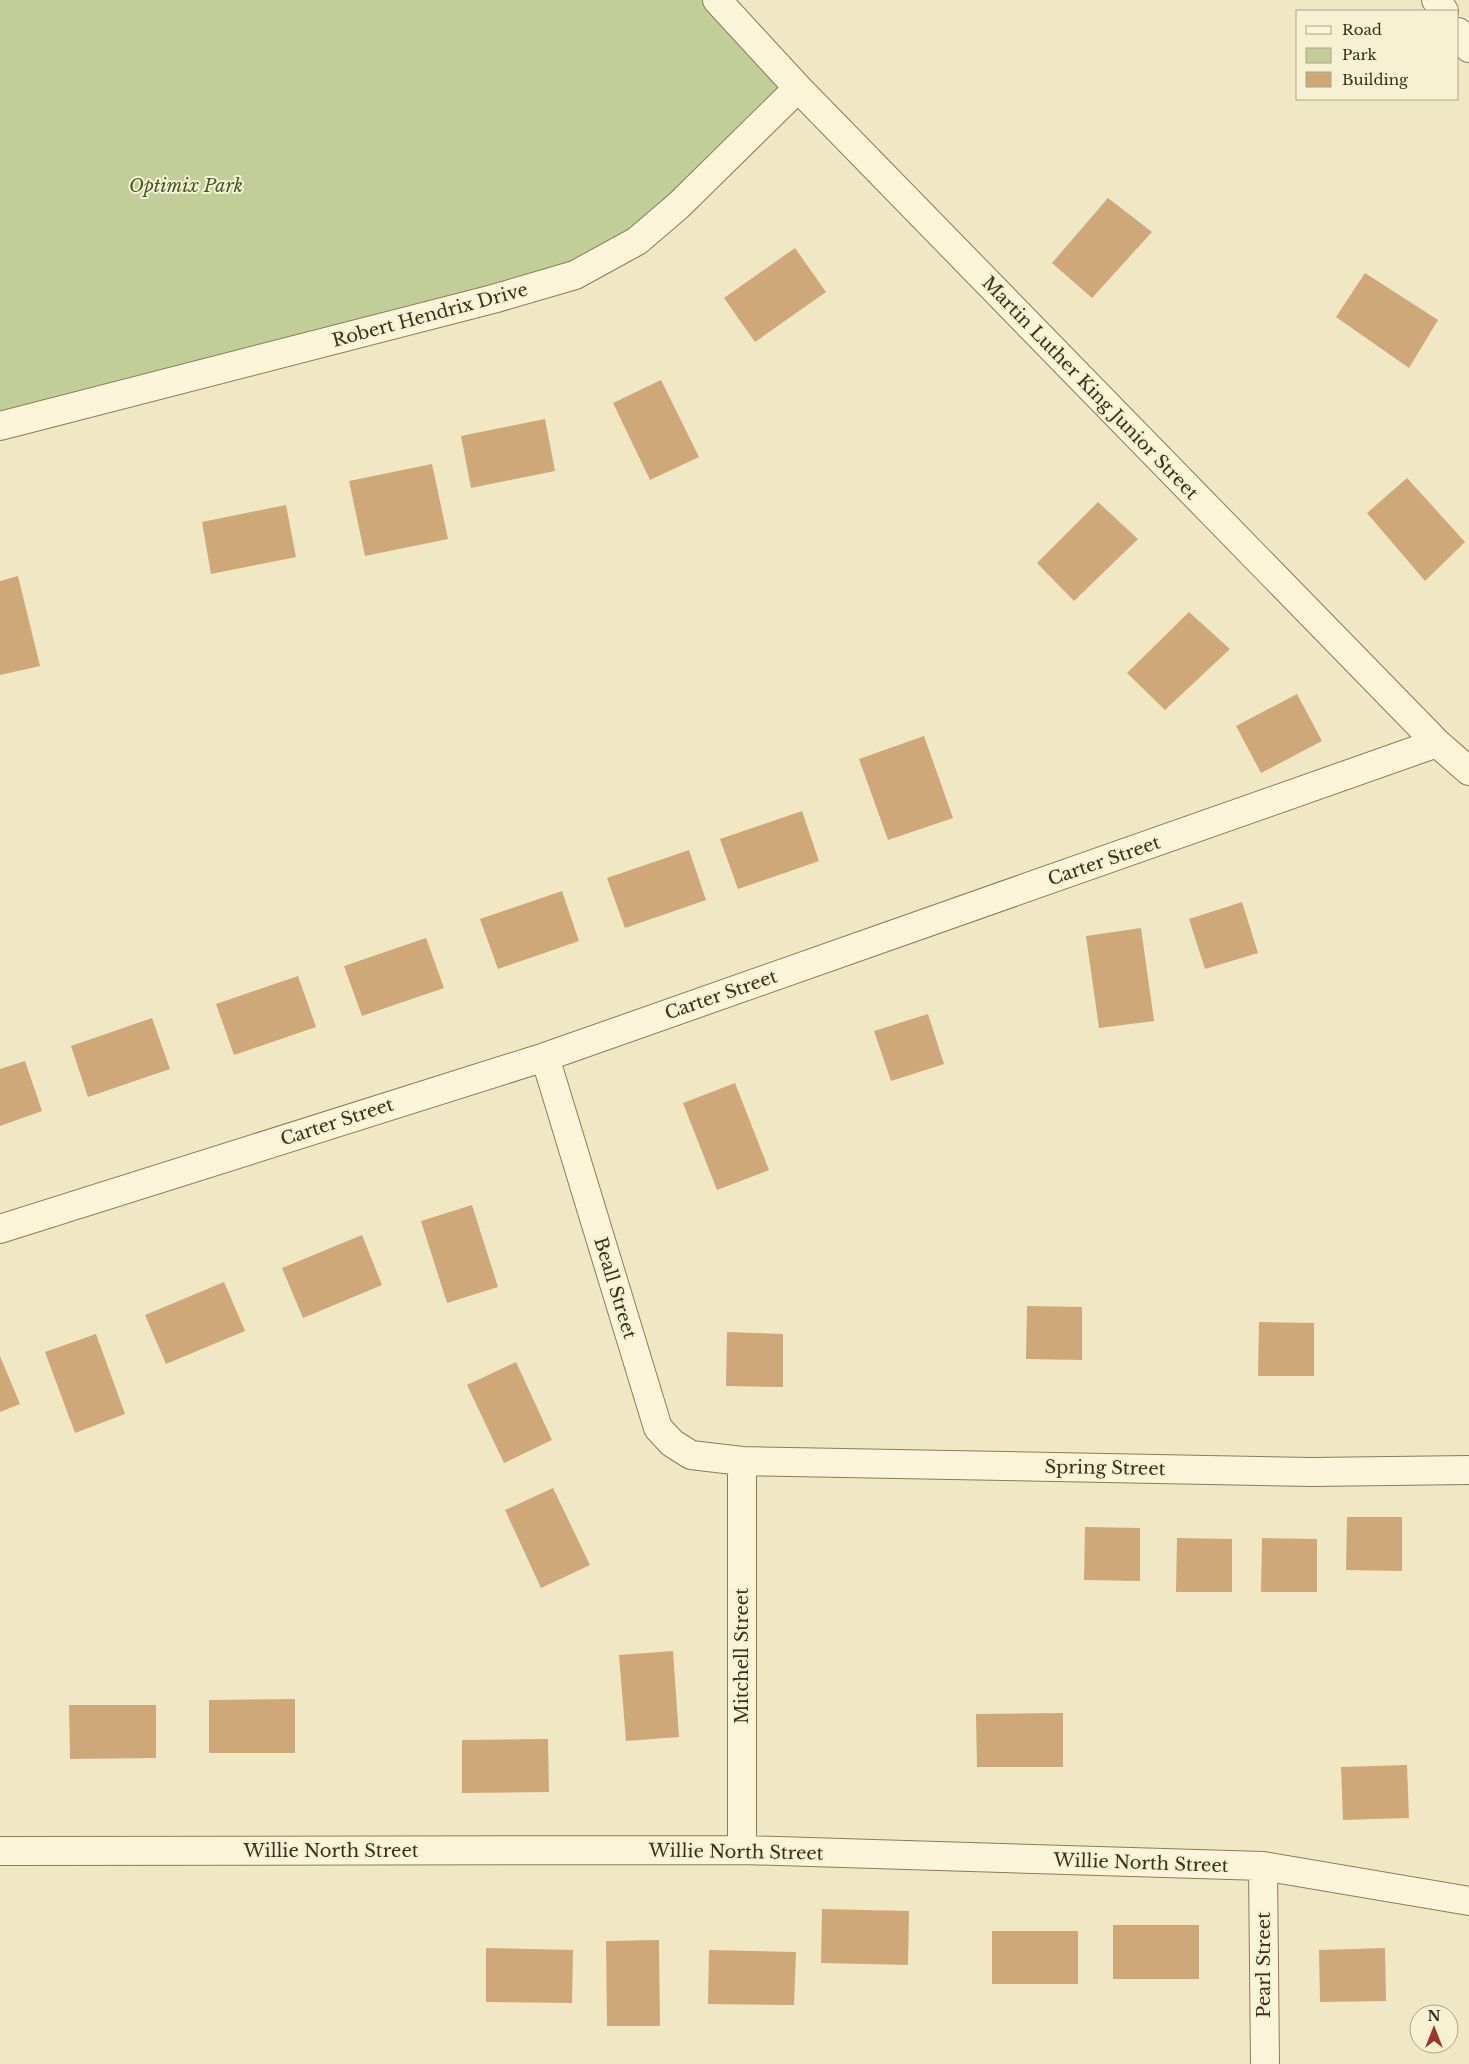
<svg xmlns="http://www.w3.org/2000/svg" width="1469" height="2064" viewBox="0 0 1469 2064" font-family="'Libre Baskerville',serif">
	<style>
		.green { fill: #c1ce98 }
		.building { fill: #cfa879 }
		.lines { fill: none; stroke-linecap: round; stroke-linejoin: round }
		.minor-casing { stroke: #8b7b5a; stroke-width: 30 }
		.minor { stroke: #faf4d8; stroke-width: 28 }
		.labels { text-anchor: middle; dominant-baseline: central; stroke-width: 4; stroke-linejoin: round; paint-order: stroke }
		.park-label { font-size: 18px; font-style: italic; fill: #445824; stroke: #f7f1d4 }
		.street-label { font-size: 18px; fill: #3b301e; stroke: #f7f1d4 }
	</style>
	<rect width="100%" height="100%" fill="#f0e8c4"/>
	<path class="green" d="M0,0H718L798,88L575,275L0,426Z"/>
	<path class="building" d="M1108,198L1152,232L1092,298L1052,263Z
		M795,248L826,292L755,342L724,298Z
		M1365,273L1438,320L1409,368L1336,317Z
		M661,380L699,457L650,480L613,403Z
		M545,419L555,471L471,488L461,436Z
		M432,464L448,539L365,556L349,481Z
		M1407,478L1465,542L1425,581L1367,513Z
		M1098,502L1138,539L1074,601L1037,563Z
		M286,505L296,557L211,574L202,522Z
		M18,576L40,666L0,675V581Z
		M1189,612L1230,649L1165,710L1127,673Z
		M1297,694L1322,741L1261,773L1236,726Z
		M924,736L953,818L888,840L859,759Z
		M802,811L819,861L738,889L720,839Z
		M689,850L706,900L625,928L607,878Z
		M562,891L579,941L498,969L480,919Z
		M1242,902L1258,953L1205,969L1189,919Z
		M1141,928L1154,1021L1099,1028L1086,936Z
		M426,938L444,988L362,1016L344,966Z
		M298,976L316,1027L234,1055L216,1004Z
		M928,1014L944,1064L891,1081L874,1031Z
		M152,1018L170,1069L88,1097L71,1046Z
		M25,1061L42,1111L0,1126V1069Z
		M735,1083L769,1170L717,1190L683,1103Z
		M472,1205L498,1287L447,1303L421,1221Z
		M362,1235L382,1285L303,1318L282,1268Z
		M224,1282L245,1331L166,1364L145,1315Z
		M1027,1306L1082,1307V1360L1026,1359Z
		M1259,1322L1314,1323V1376H1258Z
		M727,1332L783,1334V1387L726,1386Z
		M96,1334L125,1414L75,1433L45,1352Z
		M0,1356L20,1404L0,1412Z
		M516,1362L552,1440L504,1463L467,1385Z
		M553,1488L590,1565L541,1588L505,1510Z
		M1347,1517H1402V1571L1346,1570Z
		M1085,1527L1140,1528V1581L1084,1580Z
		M1177,1538L1232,1539V1592H1176Z
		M1262,1538L1317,1539V1592H1261Z
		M673,1651L679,1737L626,1741L619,1655Z
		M295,1699V1753H209V1700Z
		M69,1705H156V1758L70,1759Z
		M1063,1713V1767H977L976,1714Z
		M548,1739L549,1792L462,1793V1740Z
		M1407,1765L1409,1818L1343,1820L1341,1767Z
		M822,1909L909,1911L908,1965L821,1963Z
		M1113,1925H1199V1979H1113Z
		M992,1931H1078V1984H992Z
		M659,1940L660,2026H607L606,1941Z
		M486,1948L573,1950L572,2003L486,2002Z
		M1385,1948L1386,2001L1320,2002L1319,1950Z
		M709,1950L796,1952L794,2005L708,2004Z"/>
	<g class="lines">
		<g class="minor-casing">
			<path id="minor" d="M717,0L798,88L1437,743L1469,771
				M1436,0L1444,11
				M1458,32L1469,48
				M0,426L493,299L575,275L637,241L678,206L798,88
				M545,1057L658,1428L672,1443L691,1455L742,1461L1312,1472L1469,1470
				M0,1229L545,1057L1437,743
				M742,1461V1850
				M0,1851L742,1850L1263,1866L1469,1901
				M1263,1866L1265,2064"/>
		</g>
		<use href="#minor" class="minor"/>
	</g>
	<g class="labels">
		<g class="park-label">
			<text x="186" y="186">Optimix Park</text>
		</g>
		<g class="street-label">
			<text transform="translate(430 315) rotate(-15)">Robert Hendrix Drive</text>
			<text transform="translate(1090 388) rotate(46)">Martin Luther King Junior Street</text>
			<text transform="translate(1104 861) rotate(-19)">Carter Street</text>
			<text transform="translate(721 995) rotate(-19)">Carter Street</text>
			<text transform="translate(337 1122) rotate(-18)">Carter Street</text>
			<text transform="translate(615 1288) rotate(73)">Beall Street</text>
			<text transform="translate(1105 1468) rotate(1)">Spring Street</text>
			<text transform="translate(742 1656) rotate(-90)">Mitchell Street</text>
			<text x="331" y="1851">Willie North Street</text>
			<text transform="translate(736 1852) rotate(1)">Willie North Street</text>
			<text transform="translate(1141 1863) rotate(2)">Willie North Street</text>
			<text transform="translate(1264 1965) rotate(-90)">Pearl Street</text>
		</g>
	</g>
	<rect x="1296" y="10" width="162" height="90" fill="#f7f1d4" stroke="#aca48b"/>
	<rect x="1306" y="26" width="25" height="8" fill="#faf4d8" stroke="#aca48b"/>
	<text x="1342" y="35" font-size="15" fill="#3b301e">Road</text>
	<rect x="1306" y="48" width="25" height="15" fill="#c1ce98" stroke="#aca48b"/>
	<text x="1342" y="60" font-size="15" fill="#3b301e">Park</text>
	<rect x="1306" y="72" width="25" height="15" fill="#cfa879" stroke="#aca48b"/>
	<text x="1342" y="85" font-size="15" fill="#3b301e">Building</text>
	<g transform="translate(1434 2029)"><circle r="24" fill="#f7f1d4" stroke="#aca48b"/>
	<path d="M0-4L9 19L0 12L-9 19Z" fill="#9c3728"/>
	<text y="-8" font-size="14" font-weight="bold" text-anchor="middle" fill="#3b301e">N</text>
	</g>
</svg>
